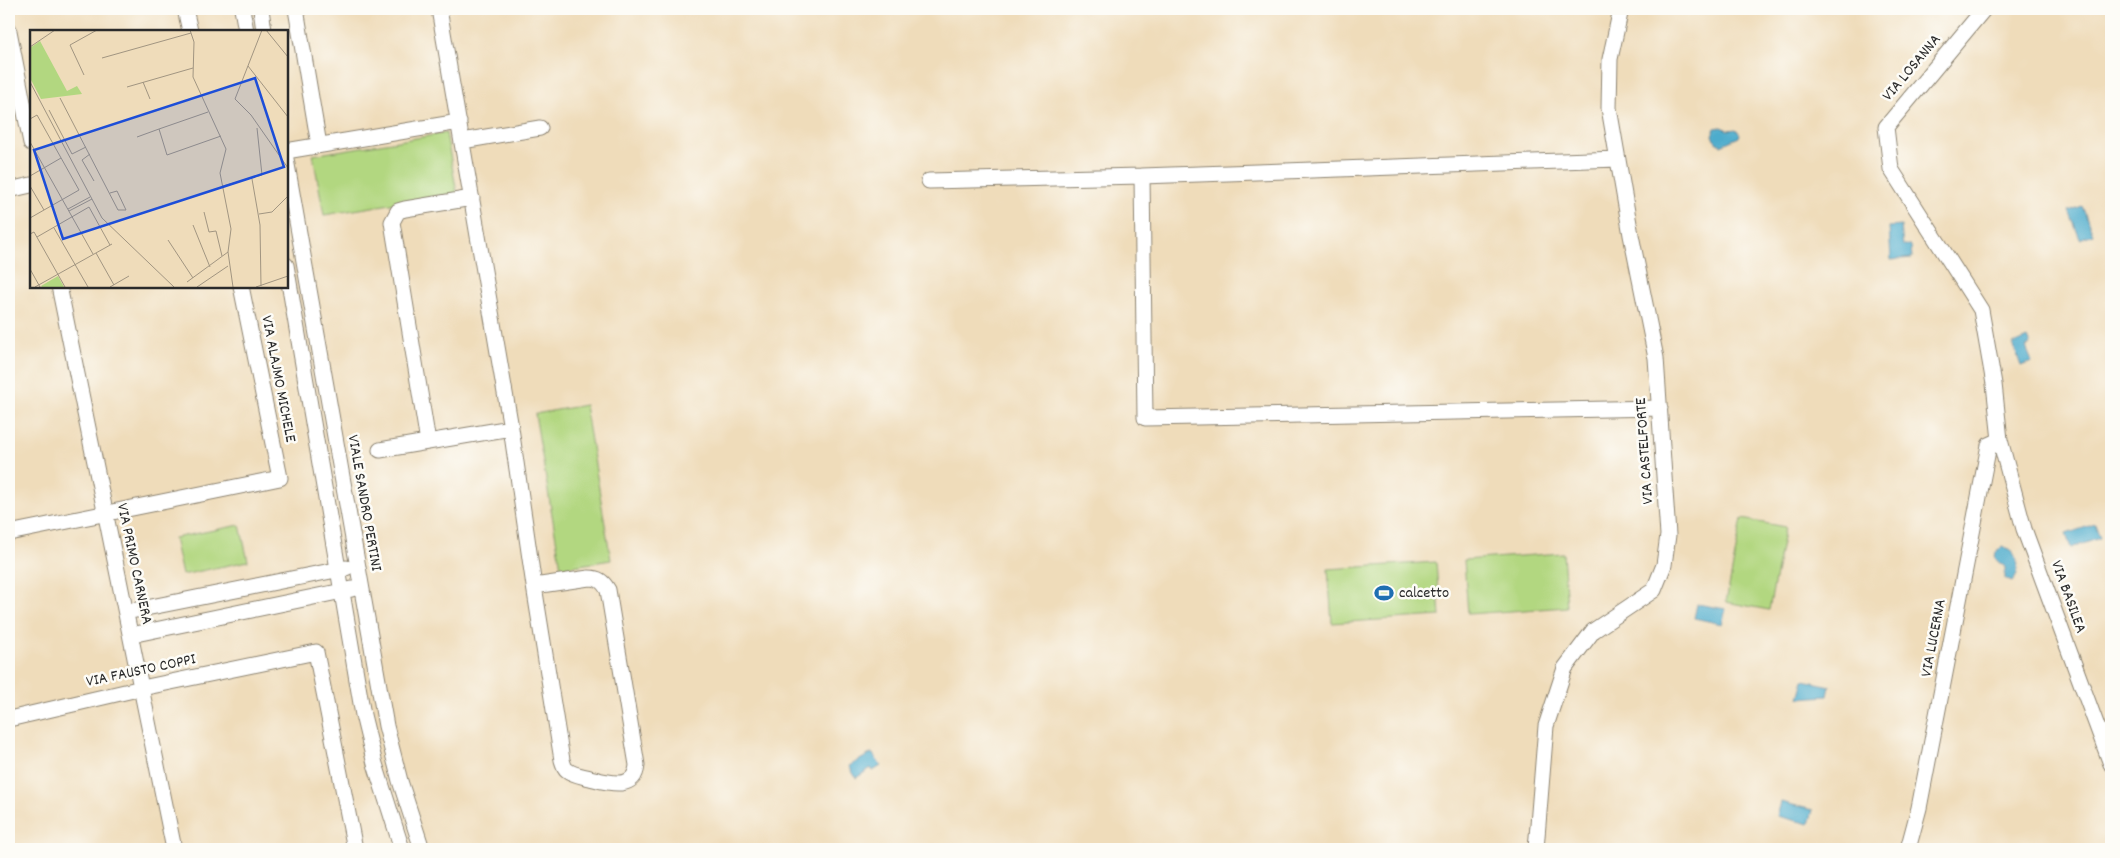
<svg xmlns="http://www.w3.org/2000/svg" width="2120" height="858" viewBox="0 0 2120 858" font-family="Dekko,sans-serif">
	<style>
		.green { fill: #b2d780; stroke: #6e8156 }
		.water { fill: #4daccc; stroke: #3c6c7c }
		.lines { fill: none; stroke-linecap: round; stroke-linejoin: round }
		.street-casing { stroke: #8d8472; stroke-width: 17 }
		.street { stroke: #fff; stroke-width: 15 }
		.labels { text-anchor: middle; dominant-baseline: central; stroke-width: 5; stroke-linejoin: round; paint-order: stroke }
		.street-label { font-size: 16px; fill: #2b2b2b; stroke: #fdfcf7 }
		.poi-label { font-size: 16px; fill: #2b2b2b; stroke: #fdfcf7; text-anchor: start }
		.inset-road { fill: none; stroke: #a19581; stroke-width: 1 }
		.view { fill: #1d4ed8; fill-opacity: 0.15; stroke: #1d4ed8; stroke-width: 2.5 }
		.inset-edge { fill: none; stroke: #2b2b2b; stroke-width: 2.5 }
	</style>
	<rect width="100%" height="100%" fill="#fdfcf7"/>
	<filter id="ink" filterUnits="userSpaceOnUse"><feTurbulence type="fractalNoise" baseFrequency=".02" numOctaves="2"/><feDisplacementMap in="SourceGraphic" scale="10" xChannelSelector="R" yChannelSelector="G"/><feConvolveMatrix kernelMatrix="1 2 1 2 8 2 1 2 1" color-interpolation-filters="sRGB"/></filter>
	<filter id="wash" filterUnits="userSpaceOnUse"><feTurbulence type="fractalNoise" baseFrequency=".0096" numOctaves="4" result="noise"/><feDisplacementMap in="SourceGraphic" scale="20" xChannelSelector="R" yChannelSelector="G"/><feGaussianBlur stdDeviation="1.12" result="paint"/><feColorMatrix in="noise" values="0 0 0 0 0 0 0 0 0 0 0 0 0 0 0 0 0 1.4 0 .05"/><feComposite in="paint" operator="in"/></filter>
	<g filter="url(#wash)">
		<rect width="100%" height="100%" fill="#efdcba"/>
		<path class="green" d="M446,133L457,193L324,215L313,155Z
			M585,405L611,560L561,568L535,414Z
			M1742,519L1785,527L1769,610L1726,602Z
			M240,525L248,561L182,575L174,538Z
			M1563,553L1567,607L1468,614L1464,560Z
			M1436,562L1440,616L1332,623L1328,569Z"/>
		<path class="water" d="M1721,127L1728,130L1736,129L1740,134L1739,137L1721,145L1714,140L1712,135L1715,128Z
			M2082,206L2093,234L2080,239L2069,211Z
			M1901,226L1903,246H1911L1912,258L1891,260L1889,227Z
			M2027,338L2030,345L2026,347L2032,362L2021,366L2013,344Z
			M2095,524L2100,538L2071,548L2066,534Z
			M2002,547L2012,551C2017,560 2021,574 2012,582L2005,579V567C2000,562 1993,561 1996,552Z
			M1697,604L1726,609L1722,624L1694,618Z
			M1804,680L1830,686L1828,696L1799,698Z
			M872,753L881,766L873,771L871,768L856,778L849,766Z
			M1781,802L1813,810L1809,824L1777,816Z"/>
	</g>
	<g filter="url(#ink)">
		<g class="lines">
			<g class="street-casing">
				<path id="street" d="M185,9L190,31
					M242,9L246,31
					M261,9L264,31
					M296,9L319,145
					M439,9L511,428L534,586L562,760C563,763 564,768 567,770C573,775 583,776 590,778C606,782 635,792 637,765L608,590C603,581 598,578 589,578L534,586
					M1984,9L1886,127L1891,169L1981,310L1994,384L2000,440L2024,529L2111,764
					M9,31L31,143
					M462,141L540,128
					M286,151L459,122
					M286,159L386,726L400,781L422,849
					M1618,159L1142,176L1145,418L1660,408
					M929,181L1142,176
					M9,190L31,185
					M286,265L363,715L375,764L402,849
					M59,286L174,849
					M428,442L392,222L398,211L405,209L472,198
					M380,450L511,428
					M9,533L280,478L241,286
					M126,612L346,568
					M131,635L352,589
					M9,719L142,688L316,652L355,849
					M1536,849L1546,726L1565,668L1593,631L1654,590L1664,565L1668,535L1656,358L1631,235L1609,108L1610,59L1621,9
					M1908,849L1919,808L1989,445L2000,440"/>
			</g>
			<use href="#street" class="street"/>
		</g>
	</g>
	<defs>
		<g id="stadium-bare" transform="scale(1.5)"><path d="M0-5a6.5 5 0 1 0 0 10a6.5 5 0 1 0 0-10ZM-3.5-1.8h7v3.6h-7Z" fill="#1f6fb2" stroke="#fdfcf7" stroke-width="2.5" paint-order="stroke"/></g>
	</defs>
	<g fill-rule="evenodd">
		<use href="#stadium-bare" x="1384" y="593"/>
	</g>
	<g class="labels">
		<g class="street-label">
			<text transform="translate(1912 68) rotate(-50)">VIA LOSANNA</text>
			<text transform="translate(278 379) rotate(79)">VIA ALAJMO MICHELE</text>
			<text transform="translate(1645 451) rotate(-94)">VIA CASTELFORTE</text>
			<text transform="translate(364 503) rotate(80)">VIALE SANDRO PERTINI</text>
			<text transform="translate(134 564) rotate(78)">VIA PRIMO CARNERA</text>
			<text transform="translate(2068 597) rotate(70)">VIA BASILEA</text>
			<text transform="translate(1934 638) rotate(-79)">VIA LUCERNA</text>
			<text transform="translate(141 671) rotate(-12)">VIA FAUSTO COPPI</text>
		</g>
		<g class="poi-label">
			<text x="1399" y="593">calcetto</text>
		</g>
	</g>
	<g transform="translate(30 30)">
		<rect width="258" height="258" fill="#efdcba"/>
		<path d="M10,11L37,61L47,56L52,64L11,69L0,48V18ZM28,246L34,257H12L11,256Z" fill="#b2d780"/>
		<path class="inset-road" d="M160,0L164,12L163,47L196,119L190,143L201,199L198,222L203,257M232,0L205,69L221,85L258,138M236,0L258,27M0,17L25,0M72,28L161,3M218,36L258,87M54,45L40,15L67,0M0,52L72,188L144,257M113,52L120,69M97,57L163,38M30,68L88,180H96L87,161L80,163M19,80L42,124M178,82L129,99L137,125L191,106M0,89L7,85L49,160L0,188M107,107L129,99M0,112L63,224M42,124L56,117M60,124L52,130L64,151M0,146L31,128M222,149L230,195L231,256M0,156L14,180M193,156L232,145L227,98M38,179L60,167M39,181L62,169M174,182L179,202L186,201L192,226M229,184L242,182L258,166M163,195L180,237M24,198L58,257M0,204L4,202L35,257M7,207L59,177L80,215M138,210L163,248M66,223L84,255M0,239L10,257M157,252L198,222M5,257L82,214M80,257L99,246M167,257L198,236M226,257L258,246"/>
		<path class="view" d="M225,48L254,137L33,209L4,120Z"/>
		<rect width="258" height="258" class="inset-edge"/>
	</g>
	<rect width="2120" height="858" fill="none" stroke="#fdfcf7" stroke-width="30"/>
</svg>
